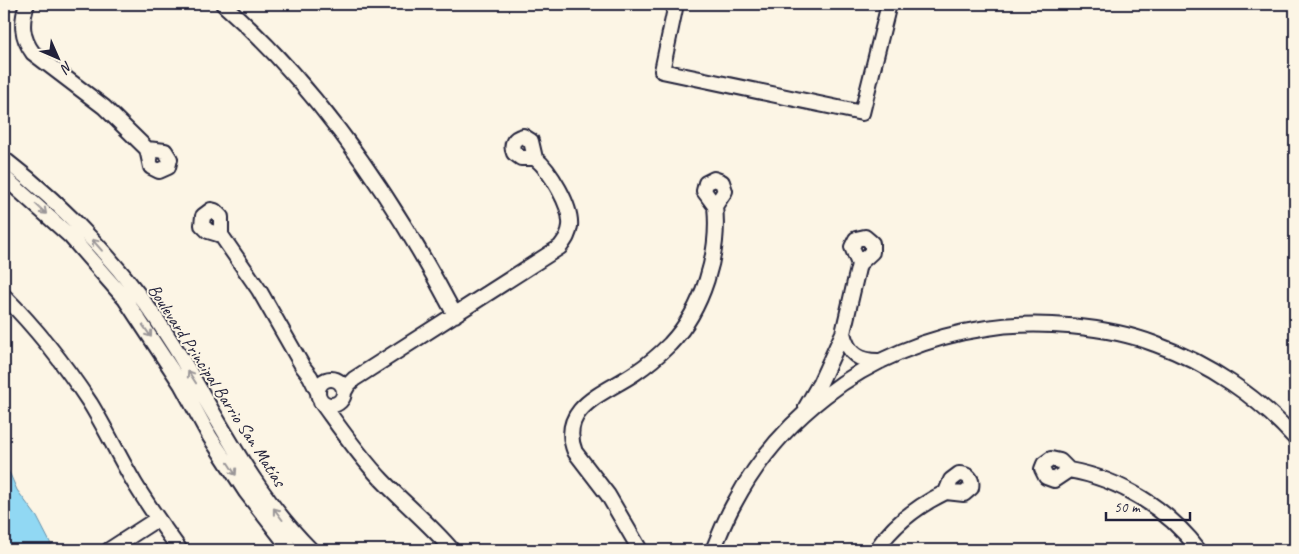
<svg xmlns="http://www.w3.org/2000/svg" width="1299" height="554" viewBox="0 0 1299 554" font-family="Caveat,sans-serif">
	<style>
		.water { fill: #91d8f3; stroke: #658fa9 }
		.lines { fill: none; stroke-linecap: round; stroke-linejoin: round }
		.street-casing { stroke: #22223b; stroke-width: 18 }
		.street { stroke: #fcf5e5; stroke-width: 14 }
		.oneway { stroke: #9a9698 }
		.labels { text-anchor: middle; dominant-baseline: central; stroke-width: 4; stroke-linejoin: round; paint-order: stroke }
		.street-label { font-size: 18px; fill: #22223b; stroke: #fcf5e5 }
	</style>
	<rect width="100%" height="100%" fill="#fcf5e5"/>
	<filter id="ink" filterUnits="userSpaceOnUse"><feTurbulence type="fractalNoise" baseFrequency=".02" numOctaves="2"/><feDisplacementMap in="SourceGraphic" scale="10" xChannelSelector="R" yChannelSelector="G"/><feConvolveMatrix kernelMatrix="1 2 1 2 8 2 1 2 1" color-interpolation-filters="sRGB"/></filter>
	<g filter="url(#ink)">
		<path class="water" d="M4,466L10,474L17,490L37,517L54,550H12L4,541Z"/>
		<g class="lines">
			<g class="street-casing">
				<path id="street" d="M27,4C21,22 21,37 33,53L104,107L147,149
					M223,4C321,90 395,201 455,315
					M676,4L662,71L862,113L889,4
					M523,136L531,141L535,158H521L514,153C510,144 514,138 523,136Z
					M147,149L165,151L170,159L168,167L159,171L151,167Z
					M4,159C69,209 131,276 174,346C217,416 252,491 311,550
					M4,177L70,236L125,299L181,384L210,437L246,492L291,550
					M714,179L722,182L725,191L715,206L704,191L706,183Z
					M211,210L215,211L221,217V235L208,231L202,225L203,216Z
					M221,235L259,290L303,367L310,376L318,392
					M865,237L872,243V252L859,264L852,247L856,239Z
					M4,296C36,328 65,365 90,403C106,429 119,457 135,484C149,507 164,528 180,550
					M843,333C848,354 859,362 881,361
					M318 392a13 13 0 1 1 26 0a13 13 0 1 1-26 0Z
					M344,392L348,385L354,379L560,247C565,240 569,235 570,226C572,207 550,170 535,158
					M321,402C340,428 359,456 382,480C405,504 431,525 452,550
					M806,407L820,383L843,333L859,264
					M1051,459L1060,461L1069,470L1054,480L1046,477L1042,469L1044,464Z
					M1069,470C1120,479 1168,509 1199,550
					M959,474C968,474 973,479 971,488L964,494L946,492L951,480Z
					M109,550L157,519
					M640,550L608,495L575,452C557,407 606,393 635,373C647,365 660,354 670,344C703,309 720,254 715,206
					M713,550C720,534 726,517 735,502C757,461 789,424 825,396C870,360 930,336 987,328C1036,320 1109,326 1155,344C1208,363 1257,396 1295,438
					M876,550C893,525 919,505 946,492"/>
			</g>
			<use href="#street" class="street"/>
		</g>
		<defs><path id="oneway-shaft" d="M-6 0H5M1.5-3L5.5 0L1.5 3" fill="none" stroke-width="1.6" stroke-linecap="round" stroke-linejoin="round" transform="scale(1.25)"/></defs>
		<g class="oneway">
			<use href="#oneway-shaft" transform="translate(41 209) rotate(43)"/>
			<use href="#oneway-shaft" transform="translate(97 245) rotate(-131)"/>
			<use href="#oneway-shaft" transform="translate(147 331) rotate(55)"/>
			<use href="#oneway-shaft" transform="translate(192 377) rotate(-123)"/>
			<use href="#oneway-shaft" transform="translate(232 469) rotate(57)"/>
			<use href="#oneway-shaft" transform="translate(278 514) rotate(-127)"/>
		</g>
	</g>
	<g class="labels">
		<g class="street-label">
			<text transform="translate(217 385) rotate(57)">Boulevard Principal Barrio San Matías</text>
		</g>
	</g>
	<rect width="1299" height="554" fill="none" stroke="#fcf5e5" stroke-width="20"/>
	<rect x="10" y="10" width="1279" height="534" fill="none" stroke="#22223b" stroke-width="2" filter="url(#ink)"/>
	<g transform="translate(58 58) rotate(135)" stroke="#fcf5e5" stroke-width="4" paint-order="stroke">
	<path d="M0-4L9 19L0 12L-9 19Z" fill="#22223b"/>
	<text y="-8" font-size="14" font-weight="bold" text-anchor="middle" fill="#22223b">N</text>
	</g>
	<path d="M1106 512v8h84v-8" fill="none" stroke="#22223b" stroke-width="2.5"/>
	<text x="1114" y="512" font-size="15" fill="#22223b" stroke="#fcf5e5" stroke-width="4" paint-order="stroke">50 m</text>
</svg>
